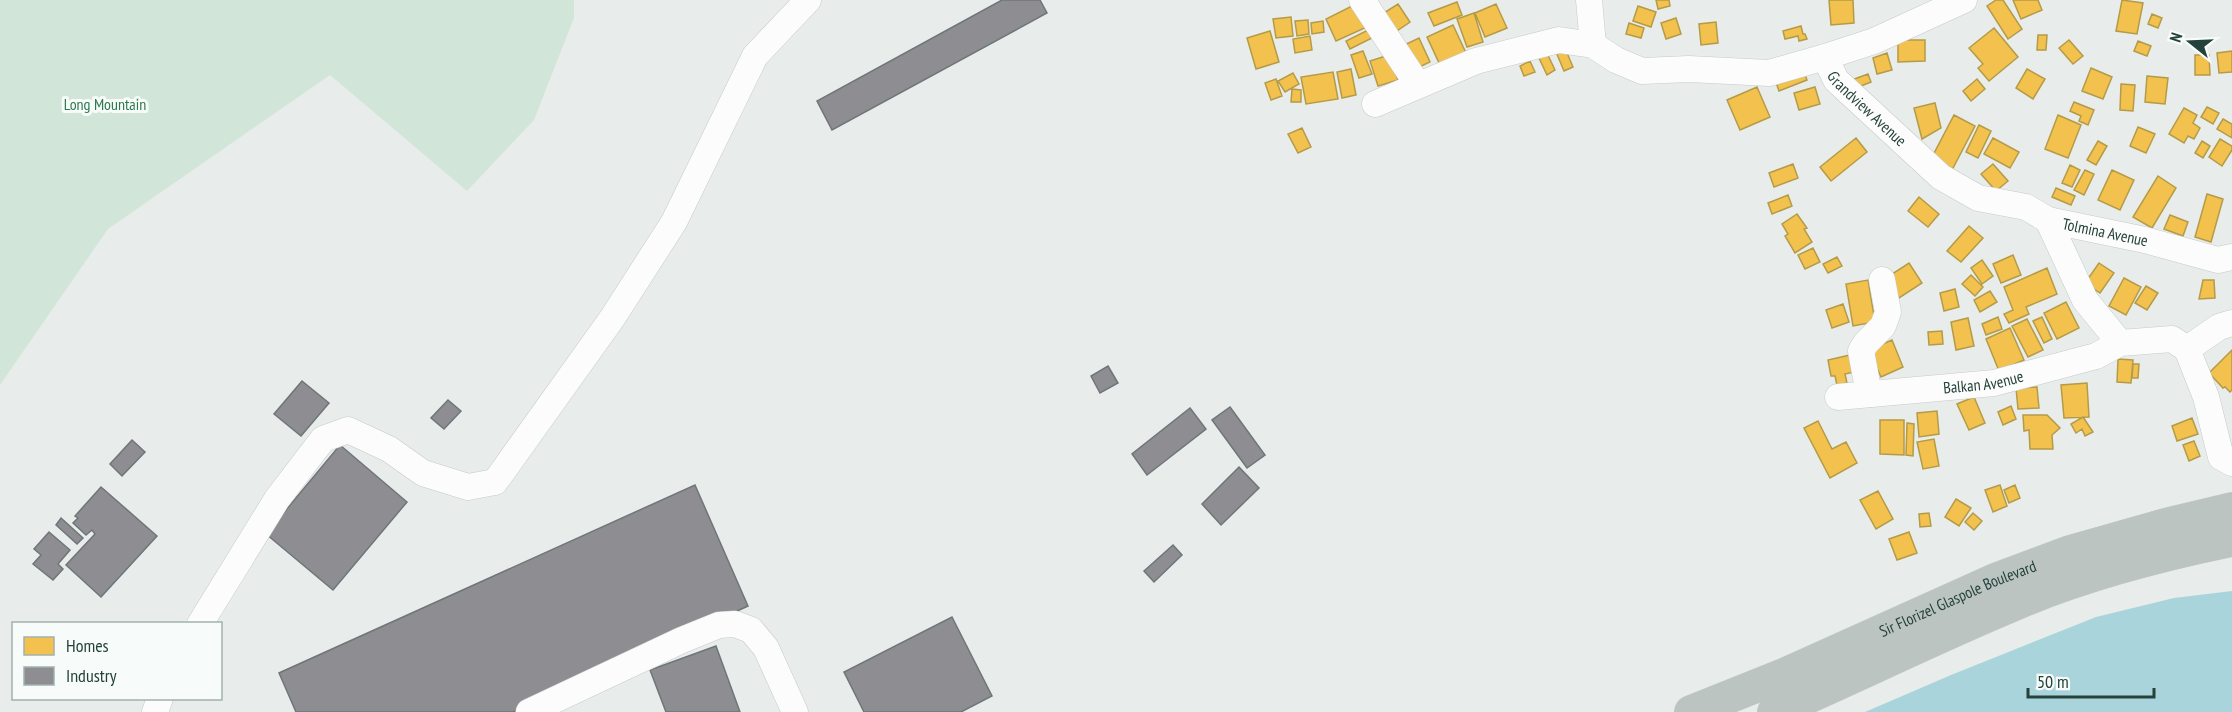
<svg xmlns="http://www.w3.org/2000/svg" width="2232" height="712" viewBox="0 0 2232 712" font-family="'PT Sans Narrow',sans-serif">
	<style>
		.green { fill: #d1e6d8 }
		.water { fill: #a9d4db }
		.homes { fill: #f2c14e; stroke: #b49b48; stroke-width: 1.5 }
		.industry { fill: #8d8d92; stroke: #6e7678; stroke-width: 1.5 }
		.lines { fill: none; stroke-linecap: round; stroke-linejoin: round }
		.minor-casing { stroke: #c5cac8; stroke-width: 27 }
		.highway-casing { stroke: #c3ccc9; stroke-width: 34 }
		.minor { stroke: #fcfcfc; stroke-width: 26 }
		.highway { stroke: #bcc4c2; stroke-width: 33 }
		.labels { text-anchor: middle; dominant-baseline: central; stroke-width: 6; stroke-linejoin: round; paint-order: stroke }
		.park-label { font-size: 16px; fill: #2d7a4b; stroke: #f7fbf9 }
		.street-label { font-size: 16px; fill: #24423a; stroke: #f7fbf9 }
	</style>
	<rect width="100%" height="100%" fill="#e8edeb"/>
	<path class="green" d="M0,0H574V18L534,120L467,191L330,75L108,229L0,385Z"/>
	<path class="water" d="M2232,591V712H1865L1951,675L2096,617L2174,598Z"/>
	<path class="homes" d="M1656,0H1669L1670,6L1658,9Z
		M1829,0H1853L1854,23L1831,25Z
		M1996,0H2003L2022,29L2008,39L1987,6Z
		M2013,0H2038L2042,10L2021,19Z
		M2122,0L2143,3L2137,34L2116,31Z
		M1457,2L1462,15L1434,26L1428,13Z
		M1356,4L1367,27L1336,41L1326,19Z
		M1398,4L1410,22L1391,35L1379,16Z
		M1496,4L1507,28L1485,37L1475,13Z
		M1638,6L1656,12L1651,27L1633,21Z
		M1474,13L1483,42L1467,47L1457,19Z
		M2152,14L2162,18L2158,28L2148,24Z
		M1291,17L1293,36L1276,38L1273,19Z
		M1676,18L1681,34L1666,39L1661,23Z
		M1308,20L1309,34L1297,36L1295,21Z
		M1323,21L1324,32L1312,34L1311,23Z
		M1716,22L1718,43L1701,45L1699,24Z
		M1629,23L1644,28L1641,38L1626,34Z
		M1453,25L1466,53L1440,65L1427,37Z
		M1801,26L1803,34H1805L1807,39L1799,41L1798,36L1785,39L1783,31Z
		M1372,28L1376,36L1350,49L1346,41Z
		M1994,28L2018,57L1989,81L1978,68L1983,64L1969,48Z
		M1270,31L1279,62L1256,69L1247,38Z
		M2038,35H2047L2046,50H2037Z
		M1310,36L1312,50L1295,53L1293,39Z
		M1419,38L1430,62L1411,71L1400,47Z
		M1898,40H1925V61L1898,62Z
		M2069,40L2083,56L2073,64L2059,48Z
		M2138,41L2151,46L2147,56L2134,51Z
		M1565,48L1573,67L1564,71L1556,52Z
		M1363,51L1372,74L1359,78L1351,55Z
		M1546,51L1555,70L1547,75L1538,56Z
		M2232,51V72L2219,73L2217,53Z
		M1887,53L1892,70L1877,74L1873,58Z
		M1389,55L1398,80L1378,86L1370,61Z
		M2195,55H2209L2210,75H2195Z
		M1530,61L1535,72L1524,76L1520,66Z
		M1802,66L1807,80L1779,91L1774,77Z
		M2091,68L2112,77L2103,99L2082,91Z
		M1351,69L1356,95L1342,98L1337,72Z
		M2027,69L2045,79L2033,99L2016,88Z
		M1333,72L1338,99L1306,104L1301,77Z
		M1293,73L1299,84L1285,92L1278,81Z
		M1868,74L1871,82L1853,89L1849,81Z
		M2147,76L2168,78L2165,104L2145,102Z
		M1276,79L1282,96L1271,100L1265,83Z
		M1977,79L1985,89L1971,101L1963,91Z
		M2121,84L2135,85L2133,111L2120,110Z
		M1757,87L1770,117L1740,130L1727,100Z
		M1815,87L1820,104L1799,110L1794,93Z
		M1292,89L1301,90V102H1291Z
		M2074,102L2094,110L2088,125L2079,121L2081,116L2070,111Z
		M1935,103L1941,128L1922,139L1914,108Z
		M2207,107L2219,113L2213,124L2201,117Z
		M2184,108L2197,115L2193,123L2200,128L2194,139L2188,136L2184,143L2169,134Z
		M1954,115L1975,126L1952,170L1931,159Z
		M2058,115L2081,125L2068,158L2045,149Z
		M2223,119L2232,124V138L2217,129Z
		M1979,125L1991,131L1978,158L1966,152Z
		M2138,127L2155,134L2146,153L2130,146Z
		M1302,128L1311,147L1298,153L1288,134Z
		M1856,138L1867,152L1831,181L1820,167Z
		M1993,138L2019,152L2010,168L1984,154Z
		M2220,139L2232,146V150L2222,166L2209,157Z
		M2098,141L2107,146L2096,165L2087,160Z
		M2202,141L2210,146L2203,158L2195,153Z
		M1793,164L1798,178L1774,187L1769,173Z
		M1993,164L2008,181L1996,191L1981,174Z
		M2070,165L2080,170L2072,187L2062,183Z
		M2085,170L2094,174L2084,195L2074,190Z
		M2112,170L2134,180L2120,210L2098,200Z
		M2158,176L2176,188L2152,228L2133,217Z
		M2056,188L2075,196L2071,205L2052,197Z
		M2207,194L2223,199L2211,242L2195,237Z
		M1788,195L1792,206L1772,214L1768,203Z
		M1919,197L1939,214L1928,227L1908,211Z
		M1797,214L1807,228L1804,229L1812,242L1795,253L1785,236L1788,234L1782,224Z
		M2170,215L2188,222L2183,236L2164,229Z
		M1969,226L1983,238L1961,262L1947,251Z
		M1813,248L1820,262L1805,269L1798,255Z
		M2013,255L2021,275L2001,283L1993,264Z
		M1837,257L1842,266L1828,273L1823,264Z
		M1982,260L1993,276L1982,284L1971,268Z
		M1909,263L1922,283L1899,298L1886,278Z
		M2099,263L2114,273L2100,293L2085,283Z
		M2047,268L2057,294L2026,307L2029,314L2009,323L2004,314L2013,310L2004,287Z
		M1971,275L1983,287L1975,296L1962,284Z
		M2124,278L2141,287L2126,315L2109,306Z
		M1868,280L1875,322L1853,326L1846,284Z
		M2203,280H2214L2215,298L2199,299Z
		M2146,286L2158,293L2147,310L2135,303Z
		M1955,289L1959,307L1944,311L1940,293Z
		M1990,291L1997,302L1980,312L1974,300Z
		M2066,302L2079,328L2057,339L2044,313Z
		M1843,304L1849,322L1832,328L1826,310Z
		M1998,317L2002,329L1986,335L1982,324Z
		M2042,317L2052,339L2044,343L2033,321Z
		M1968,318L1974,346L1956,350L1951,322Z
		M2027,319L2043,350L2028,357L2012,326Z
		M2010,328L2024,360L1999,371L1986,339Z
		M1942,331L1943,344L1929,345L1928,332Z
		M1892,340L1903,367L1881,377L1869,350Z
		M2232,350V390L2230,392L2225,387L2223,388L2209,373Z
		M1850,355L1854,372L1845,374L1847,383L1837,385L1835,376H1831L1828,360Z
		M2118,359L2133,360L2131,383L2117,382Z
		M2133,364H2139L2138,378H2132Z
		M2087,383L2089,417L2064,418L2061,385Z
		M2037,387L2039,408L2018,409L2016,388Z
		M1974,397L1985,423L1969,430L1957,404Z
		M2011,406L2016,419L2003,425L1998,412Z
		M1937,411L1939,434L1919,437L1917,413Z
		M2023,415H2047L2060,428L2052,435L2053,449H2030L2029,430L2024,431Z
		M2083,417L2093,432L2085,436L2082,429L2076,433L2071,424Z
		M2192,418L2198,434L2177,441L2172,426Z
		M1880,420H1904V455L1880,454Z
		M1818,421L1832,449L1846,442L1857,463L1830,478L1804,428Z
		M1907,423L1914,424L1913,456L1906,455Z
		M1934,439L1939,466L1923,469L1917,442Z
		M2194,441L2200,456L2189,461L2183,445Z
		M2000,485L2007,506L1993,512L1985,490Z
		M2015,485L2020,498L2009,503L2004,490Z
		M1878,491L1893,519L1876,529L1860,500Z
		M1956,499L1971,508L1959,526L1945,517Z
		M1929,513L1931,526L1920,527L1919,514Z
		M1973,513L1982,521L1974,530L1965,522Z
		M1909,532L1917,553L1897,560L1889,539Z"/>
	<path class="industry" d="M1002,0H1040L1047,13L832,130L817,101Z
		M1108,366L1118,383L1100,393L1091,376Z
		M302,381L329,403L301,436L274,414Z
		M448,400L461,411L444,429L431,418Z
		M1230,407L1265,455L1247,468L1212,420Z
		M1190,408L1206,429L1147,475L1132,454Z
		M132,440L145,452L122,476L110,464Z
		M340,445L407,502L333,590L266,534Z
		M1239,467L1259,488L1221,525L1202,504Z
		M695,485L748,606L513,712H296L279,673Z
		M101,487L157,536L101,597L66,565L95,534L92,530L86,535L73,523L78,518L75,516Z
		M61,518L83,538L77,544L56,525Z
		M49,532L70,550L58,564L63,569L53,580L33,564L41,555L34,549Z
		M1173,545L1182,555L1154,582L1144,571Z
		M952,617L992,696L961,712H864L844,672Z
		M716,646L740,712H666L650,670Z"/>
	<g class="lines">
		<g class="minor-casing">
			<g id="minor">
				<path d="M1362,0L1418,85"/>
				<path d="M1589,0L1593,45"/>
				<path id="s1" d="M1964,0L1874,41L1825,57L1836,80L1941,177L1978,198L2026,207L2048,220"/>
				<path d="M1375,104L1476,61L1559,40L1593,45L1616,60L1642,71L1689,69L1769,73L1825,57"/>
				<path id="s2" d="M2120,343L2085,300L2048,220L2145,240L2218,260L2232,257"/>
				<path d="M2187,349L2206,397L2221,457L2232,463"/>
				<path d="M1869,394L1861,351L1866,343L1883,326L1888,312L1882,280"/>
				<path id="s3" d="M1838,397L1994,383L2096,356L2120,343L2172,339L2187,349L2219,327L2232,323"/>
				<path d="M200,624L277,499L323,439L348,430L389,449L423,473L468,487L495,482L613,317L674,222L755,56L808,0"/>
				<path d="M155,712L160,698"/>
				<path d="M529,712L682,640L719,625L735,624L751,630L766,648L795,712"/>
			</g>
		</g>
		<g class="highway-casing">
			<g id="highway">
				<path id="s4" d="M1691,712L1786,674L1995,580L2070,552L2169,524L2232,509"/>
				<path d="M1774,712C1855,677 1935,637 2017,603C2085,574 2159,555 2232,540"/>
			</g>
		</g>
		<use href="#minor" class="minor"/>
		<use href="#highway" class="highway"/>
	</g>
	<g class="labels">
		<g class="park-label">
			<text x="105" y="104">Long Mountain</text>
		</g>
		<g class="street-label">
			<text stroke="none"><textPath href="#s1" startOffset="218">Grandview Avenue</textPath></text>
			<text stroke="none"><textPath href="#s2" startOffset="202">Tolmina Avenue</textPath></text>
			<text stroke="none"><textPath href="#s3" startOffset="146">Balkan Avenue</textPath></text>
			<text stroke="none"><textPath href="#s4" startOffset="290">Sir Florizel Glaspole Boulevard</textPath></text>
		</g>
	</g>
	<rect x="12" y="622" width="210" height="78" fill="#f7fbf9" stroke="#a3b1ad" stroke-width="1.5"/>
	<rect x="24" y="637" width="30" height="18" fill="#f2c14e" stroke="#a3b1ad" stroke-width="1.5"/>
	<text x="66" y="652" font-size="18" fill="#24423a">Homes</text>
	<rect x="24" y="667" width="30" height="18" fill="#8d8d92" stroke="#a3b1ad" stroke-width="1.5"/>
	<text x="66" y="682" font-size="18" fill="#24423a">Industry</text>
	<g transform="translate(2190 42) rotate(288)" stroke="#f7fbf9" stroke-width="4.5" paint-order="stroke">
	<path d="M0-4.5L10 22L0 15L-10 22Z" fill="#24423a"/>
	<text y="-9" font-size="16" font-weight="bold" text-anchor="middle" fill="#24423a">N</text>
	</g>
	<path d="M2028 688v9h126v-9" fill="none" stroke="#24423a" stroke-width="3"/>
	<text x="2037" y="688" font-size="18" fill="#24423a" stroke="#f7fbf9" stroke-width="4.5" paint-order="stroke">50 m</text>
</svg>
